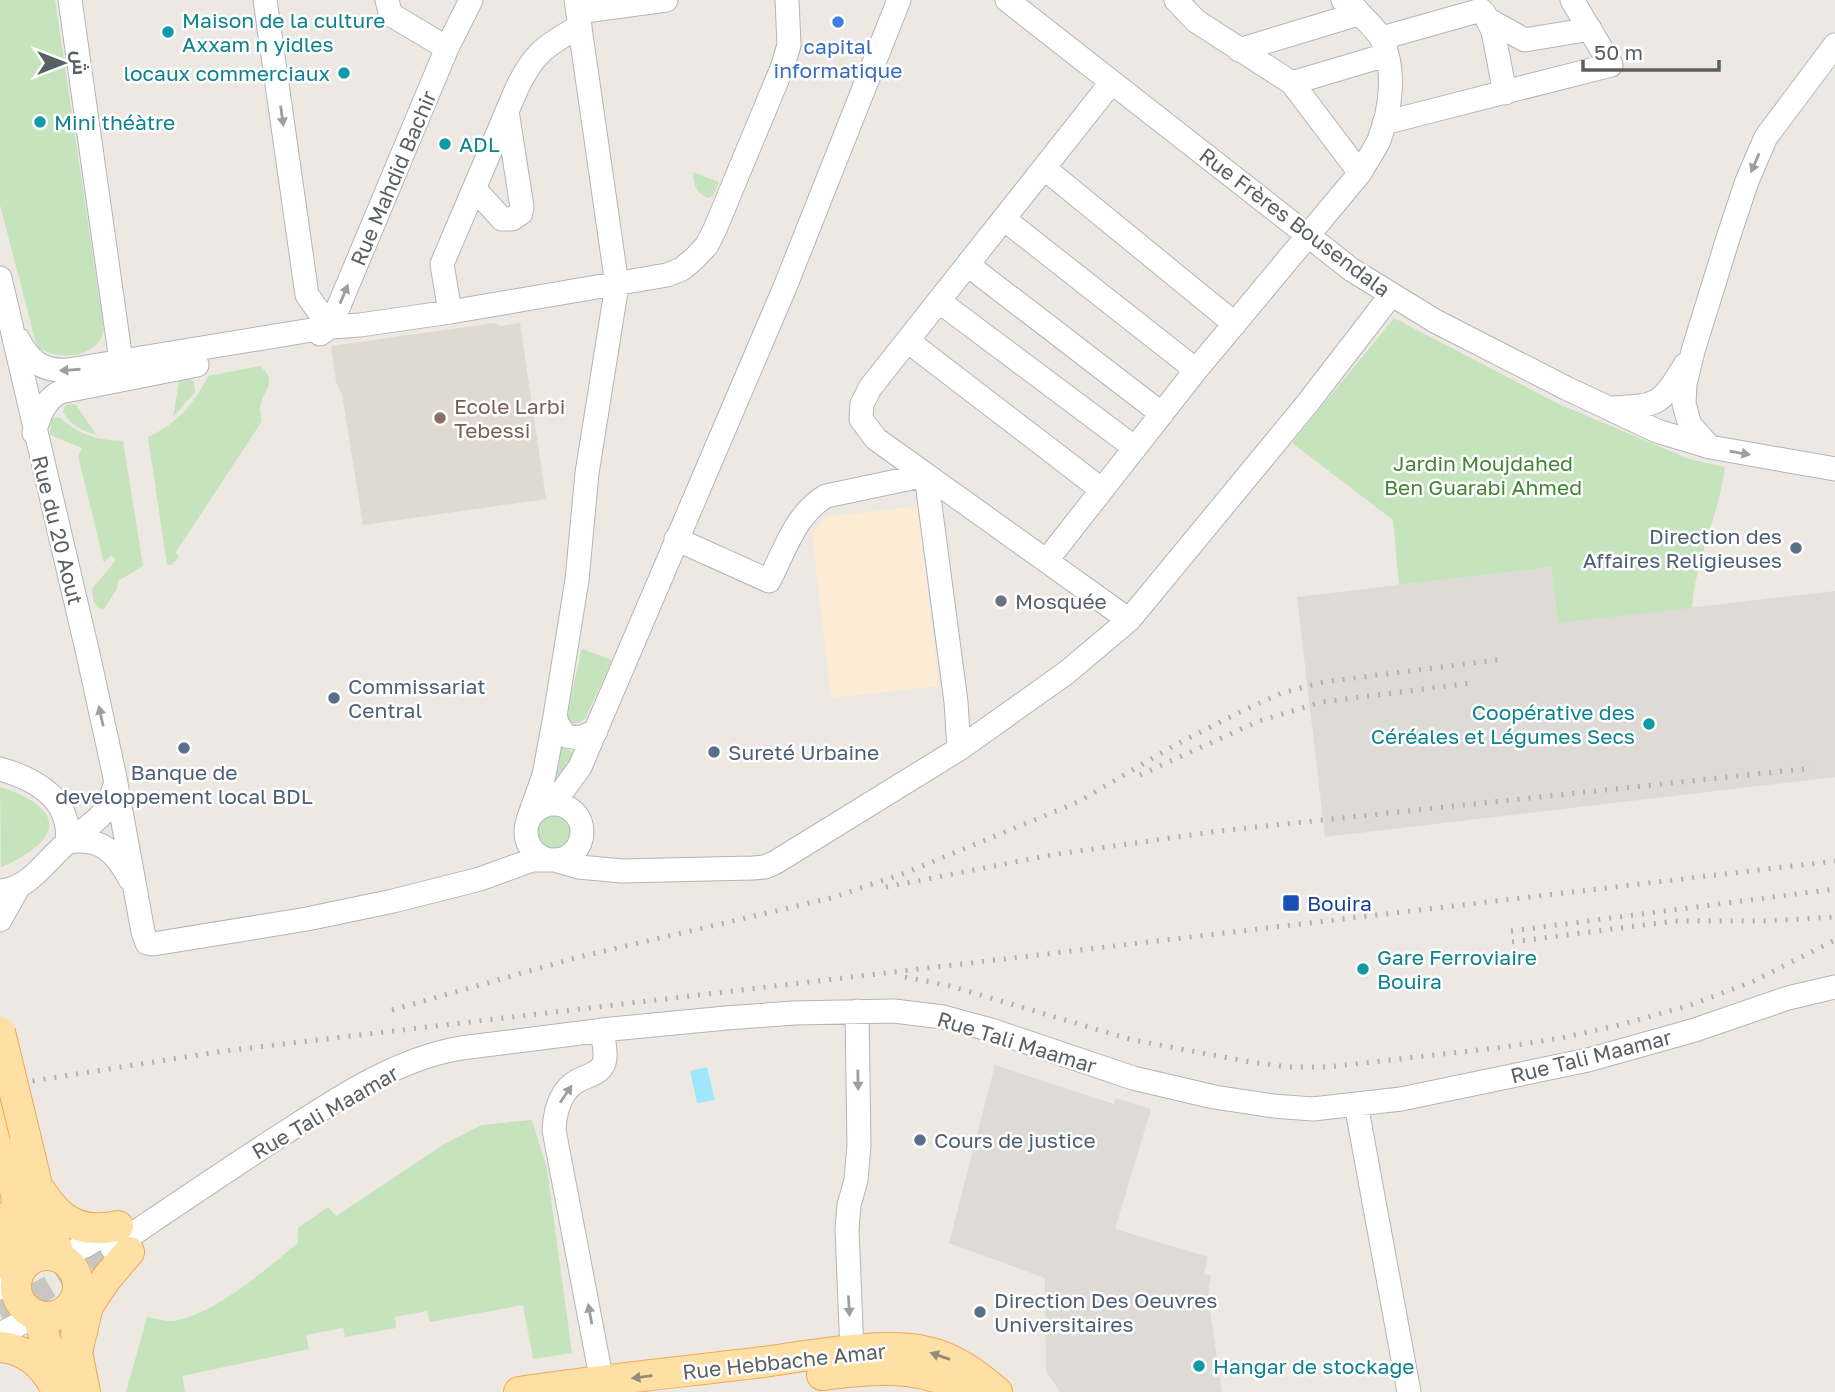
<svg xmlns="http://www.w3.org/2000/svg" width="1835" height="1392" viewBox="0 0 1835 1392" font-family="'Golos Text',Cairo,sans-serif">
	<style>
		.commercial { fill: #fdecd5 }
		.industrial { fill: #dedad6 }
		.education { fill: #dfd9d2 }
		.green { fill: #c5e4bd }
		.water { fill: #9fe7fe }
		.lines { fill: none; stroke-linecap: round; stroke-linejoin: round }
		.minor-tunnel { stroke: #c8c6c1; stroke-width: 23; stroke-dasharray: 23 11; stroke-linecap: butt }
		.minor-casing { stroke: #b2b5b9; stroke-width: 25 }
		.major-casing { stroke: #f0a857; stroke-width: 32 }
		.minor { stroke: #fff; stroke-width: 23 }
		.major { stroke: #fedfa4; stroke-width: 30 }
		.rail { stroke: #b0b1b2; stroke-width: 5; stroke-dasharray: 2 9; stroke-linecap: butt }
		.major-bridge-casing { stroke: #f0a857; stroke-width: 32; stroke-linecap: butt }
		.major-bridge { stroke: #fedfa4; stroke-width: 30 }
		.oneway { fill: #9c9fa1 }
		.oneway2 { fill: #938c79 }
		.shop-dot { fill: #3f7fe0; stroke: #fff; stroke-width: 2.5 }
		.culture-dot { fill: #0f9aa8; stroke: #fff; stroke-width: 2.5 }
		.education-dot { fill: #8d6e63; stroke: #fff; stroke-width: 2.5 }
		.service-dot { fill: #5c6f8a; stroke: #fff; stroke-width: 2.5 }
		.worship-dot { fill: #6b7280; stroke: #fff; stroke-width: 2.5 }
		.transit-dot { fill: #1a4fb4; stroke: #fff; stroke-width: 2.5 }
		.labels { text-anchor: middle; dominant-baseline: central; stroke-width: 5; stroke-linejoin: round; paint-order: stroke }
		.culture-label { font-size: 21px; fill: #0d838f; stroke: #fff; text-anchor: start }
		.shop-label { font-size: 21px; fill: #366cbe; stroke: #fff }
		.street-label { font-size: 21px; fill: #5a5f62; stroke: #fff }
		.education-label { font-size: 21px; fill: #785e54; stroke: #fff; text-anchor: start }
		.park-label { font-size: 21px; fill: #418535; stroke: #fff }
		.service-label { font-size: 21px; fill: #4e5e75; stroke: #fff; text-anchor: start }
		.worship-label { font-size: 21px; fill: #5b616d; stroke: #fff; text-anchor: start }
		.transit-label { font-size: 21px; fill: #164399; stroke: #fff; text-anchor: start }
	</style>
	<rect width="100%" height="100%" fill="#ede8e1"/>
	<path class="commercial" d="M918,506L939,686L831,698L812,533L826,517Z"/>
	<path class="industrial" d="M1551,567L1558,623L1835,591V777L1325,837L1297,597Z
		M995,1065L1114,1104L1116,1098L1151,1109L1115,1229L1208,1257L1204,1274L1211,1275L1208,1296L1222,1392H1060L1046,1371L1045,1278L949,1243Z"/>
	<path class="education" d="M494,323L500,326L520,323L546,499L363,525L342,394L336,382L331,346Z"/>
	<path class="green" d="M0,0H55L104,330C97,359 59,361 37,347L0,205Z
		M693,172L719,182L713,196L708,198C696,193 693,184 693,172Z
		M1394,318L1559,404L1689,459L1725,467C1719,515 1695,560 1692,608L1558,623L1551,567L1399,585L1393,520L1292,443Z
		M260,366C278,381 265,389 261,403C259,408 261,415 262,421L176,552L179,557L171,565H167L148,437C177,424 194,404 208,376Z
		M190,379L194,382L195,392L173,417L179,381Z
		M69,404L76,405L96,434C83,432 69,424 63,412L65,406Z
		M59,417C79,435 97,440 123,441L143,566L118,581L117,589L104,609L99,608L94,602L92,589L116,560L111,555L104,563L78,456L82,448L50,435L51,419Z
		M582,649L612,660L585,719L575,725L568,721L567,713Z
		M559,745L572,752L578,751L559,779L555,776Z
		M0,787C37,798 75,823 26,854C18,859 10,864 1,867Z
		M536 832a19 19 0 1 1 38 0a19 19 0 1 1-38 0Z
		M532,1120L547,1169L572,1353L533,1359L523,1305L430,1322L427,1311L395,1317L396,1328L345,1337L343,1328L306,1335L309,1349L182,1376L185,1392H126L147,1317C155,1318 165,1322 174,1321C216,1314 266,1269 298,1243V1228L328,1207L336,1216L443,1145L481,1125Z"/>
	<path class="water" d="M707,1067L715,1100L697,1103L690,1071Z"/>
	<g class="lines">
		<path class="minor-tunnel" d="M0,1314L58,1282L112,1248"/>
		<g class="minor-casing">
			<path id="minor" d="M70,0L123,375
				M265,0L307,295L330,327
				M387,0L390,12L395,17L447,48
				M1007,0L1352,270L1435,321L1566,388L1657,431L1710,447L1835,469
				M1176,0L1196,21L1292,83L1360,173
				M578,12L666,0
				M1484,13L1493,31L1505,93
				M1489,20L1525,40L1590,29
				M1382,38L1481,10
				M1239,50L1358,14
				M1111,83L870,388L862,404L861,419L876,439L1129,620
				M1292,83L1386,55
				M1384,123L1611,65L1572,0
				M1044,168L1235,324
				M472,193L480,195L502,219H512L521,213L522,207L507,111
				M1004,219L1196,370
				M968,265L1162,414
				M0,278L88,654L114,773L143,932L147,943L153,944L307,919L393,901L480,879L532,860H554L579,867L622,871L753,868L765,867L776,862L959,749L1066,673L1129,620L1307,404L1391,295
				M940,302L1135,448
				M450,312L442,264L517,88C534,52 547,45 580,26
				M320,334L330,327L447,48L471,0
				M18,339C29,360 42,372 68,370L330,327L360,325L450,312L667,275L682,269L695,258L707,245L715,229L782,68L789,45L787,0
				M909,342L1102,490
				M1613,408C1659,406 1661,404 1685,365
				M34,433C39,417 44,400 60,392L197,365
				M1708,445L1690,425L1684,404L1685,384L1693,351L1729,235L1747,181L1766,137L1835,45
				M676,539L769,581C784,552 796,513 826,496L926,475L956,702L959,749
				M1047,560L1196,370L1360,173C1366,162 1374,151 1379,140C1391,110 1396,70 1382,40C1376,27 1359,16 1351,2L1346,3L1343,0
				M555,716L558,725L566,736L580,738L596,731
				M0,769C36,779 72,800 67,842
				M526 832a28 28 0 1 1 56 0a28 28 0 1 1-56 0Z
				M541,807L564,789L580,767L785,287L899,0
				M528,820L544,775L555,716L577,580L587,473L617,285L576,0
				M67,842C101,837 115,851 130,879
				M0,891C31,889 47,858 69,841C81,831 93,825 103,813C109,804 112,793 116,783
				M0,920L19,886
				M1356,1104L1409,1392
				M112,1248C165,1212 218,1176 272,1141C330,1104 391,1060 461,1048L612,1029L726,1018L794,1013L894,1011L943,1017L991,1030L1133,1078L1214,1097L1273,1106L1313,1109L1401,1099L1588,1060L1695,1030L1788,998L1835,987
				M60,1257L87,1245L117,1227
				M0,1288L12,1279L23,1265
				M0,1334L37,1315
				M852,1352L847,1229L849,1205L856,1180L859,1145L857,1011
				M602,1382L554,1130C555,1112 560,1091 577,1081C586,1076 600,1074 604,1063C607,1054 603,1039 602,1030"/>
		</g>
		<g class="major-casing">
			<path id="major" d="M0,1118L24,1234L23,1265
				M25,1135L43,1210L60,1257
				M42,1193C62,1224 83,1233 118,1226
				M16 1286a31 31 0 1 1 62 0a31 31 0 1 1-62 0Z
				M0,1263L6,1247L12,1213
				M37,1315L63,1392
				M76,1334L77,1352L85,1392
				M0,1347C25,1349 42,1363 54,1385
				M77,1352L88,1306L106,1279L129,1252
				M822,1375C870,1369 924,1363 967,1392
				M519,1392C600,1380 682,1372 763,1362C808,1356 880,1342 923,1351C952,1356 976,1374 997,1392"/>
		</g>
		<use href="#minor" class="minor"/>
		<use href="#major" class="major"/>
		<path class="rail" d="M1140,775L1259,721L1322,702L1471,683
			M886,887L1051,855L1219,831L1813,768
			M1511,931L1835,889
			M1512,942L1675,921H1763L1835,917
			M905,977L950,986L1133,1040L1250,1062L1289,1067H1328L1505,1047L1566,1037L1619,1025L1688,1006L1754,981L1835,940
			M392,1010L579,957L831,898L905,873L1078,802L1175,745L1242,711L1282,693L1323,682L1504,659
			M0,1086L224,1051L1835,861"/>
		<g class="major-bridge-casing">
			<path id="major-bridge" d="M0,1032L25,1135"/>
		</g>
		<use href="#major-bridge" class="major-bridge"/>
	</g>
	<defs><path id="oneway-solid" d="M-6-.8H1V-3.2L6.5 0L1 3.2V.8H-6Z" transform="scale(1.75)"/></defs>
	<g class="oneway">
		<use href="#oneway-solid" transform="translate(282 116) rotate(82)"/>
		<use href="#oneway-solid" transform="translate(1755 163) rotate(113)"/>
		<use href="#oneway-solid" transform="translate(344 294) rotate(-67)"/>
		<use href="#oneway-solid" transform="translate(70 370) rotate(176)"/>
		<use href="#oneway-solid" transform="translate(1740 453) rotate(10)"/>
		<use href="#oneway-solid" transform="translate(101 716) rotate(-102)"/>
		<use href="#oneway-solid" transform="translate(858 1080) rotate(89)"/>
		<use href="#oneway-solid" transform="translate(566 1094) rotate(-56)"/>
		<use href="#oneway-solid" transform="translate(849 1306) rotate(87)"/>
		<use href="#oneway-solid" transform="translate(590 1314) rotate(-100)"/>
	</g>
	<g class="oneway2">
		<use href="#oneway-solid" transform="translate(940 1356) rotate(-161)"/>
		<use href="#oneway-solid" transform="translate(642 1377) rotate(173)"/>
	</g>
	<circle class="shop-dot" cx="838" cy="22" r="7"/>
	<g class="culture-dot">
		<circle cx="168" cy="32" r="7"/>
		<circle cx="344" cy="73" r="7"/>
		<circle cx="40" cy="122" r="7"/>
		<circle cx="445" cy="144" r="7"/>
		<circle cx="1649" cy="724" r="7"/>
		<circle cx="1363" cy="969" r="7"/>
		<circle cx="1199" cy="1366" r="7"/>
	</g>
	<circle class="education-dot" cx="440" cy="418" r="7"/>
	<g class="service-dot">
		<circle cx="1796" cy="548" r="7"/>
		<circle cx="334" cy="698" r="7"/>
		<circle cx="184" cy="748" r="7"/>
		<circle cx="714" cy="752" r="7"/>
		<circle cx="920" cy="1140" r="7"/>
		<circle cx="980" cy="1312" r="7"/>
	</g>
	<circle class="worship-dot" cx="1001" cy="601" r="7"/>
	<rect class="transit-dot" x="1282" y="894" width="18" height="18" rx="3.5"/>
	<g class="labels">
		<g class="culture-label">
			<text x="182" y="20">Maison de la culture<tspan x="182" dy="24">Axxam n yidles</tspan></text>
			<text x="330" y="73" text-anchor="end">locaux commerciaux</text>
			<text x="54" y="122">Mini théàtre</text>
			<text x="459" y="144">ADL</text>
			<text x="1635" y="712" text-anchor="end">Coopérative des<tspan x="1635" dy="24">Céréales et Légumes Secs</tspan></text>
			<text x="1377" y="957">Gare Ferroviaire<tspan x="1377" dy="24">Bouira</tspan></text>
			<text x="1213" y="1366">Hangar de stockage</text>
		</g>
		<g class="shop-label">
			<text x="838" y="46">capital<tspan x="838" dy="24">informatique</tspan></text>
		</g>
		<g class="street-label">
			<text transform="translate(393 178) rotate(-67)">Rue Mahdid Bachir</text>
			<text transform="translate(1295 222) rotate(37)">Rue Frères Bousendala</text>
			<text transform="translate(58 530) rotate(76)">Rue du 20 Aout</text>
			<text transform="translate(1017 1042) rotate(17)">Rue Tali Maamar</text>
			<text transform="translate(1591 1056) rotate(-14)">Rue Tali Maamar</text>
			<text transform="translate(325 1112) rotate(-30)">Rue Tali Maamar</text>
			<text transform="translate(784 1361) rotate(-6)">Rue Hebbache Amar</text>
		</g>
		<g class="education-label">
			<text x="454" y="406">Ecole Larbi<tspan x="454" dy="24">Tebessi</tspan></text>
		</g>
		<g class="park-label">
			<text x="1483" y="463">Jardin Moujdahed<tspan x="1483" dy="24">Ben Guarabi Ahmed</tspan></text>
		</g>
		<g class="service-label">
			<text x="1782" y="536" text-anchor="end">Direction des<tspan x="1782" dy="24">Affaires Religieuses</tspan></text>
			<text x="348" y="686">Commissariat<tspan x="348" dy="24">Central</tspan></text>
			<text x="728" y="752">Sureté Urbaine</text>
			<text x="184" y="772" text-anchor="middle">Banque de<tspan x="184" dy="24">developpement local BDL</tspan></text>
			<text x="934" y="1140">Cours de justice</text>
			<text x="994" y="1300">Direction Des Oeuvres<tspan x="994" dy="24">Universitaires</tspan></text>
		</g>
		<g class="worship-label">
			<text x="1015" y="601">Mosquée</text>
		</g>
		<g class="transit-label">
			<text x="1307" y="903">Bouira</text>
		</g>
	</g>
	<g transform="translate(63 63) rotate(90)" stroke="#ffffff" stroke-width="5" paint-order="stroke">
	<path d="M0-5L12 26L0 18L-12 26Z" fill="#5a5f62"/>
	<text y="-10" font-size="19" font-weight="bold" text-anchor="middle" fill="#5a5f62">ش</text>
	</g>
	<path d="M1583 60v10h136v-10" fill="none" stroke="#5a5f62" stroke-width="3.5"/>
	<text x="1594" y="60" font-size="21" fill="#5a5f62" stroke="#ffffff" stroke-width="5" paint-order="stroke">50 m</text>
</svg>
